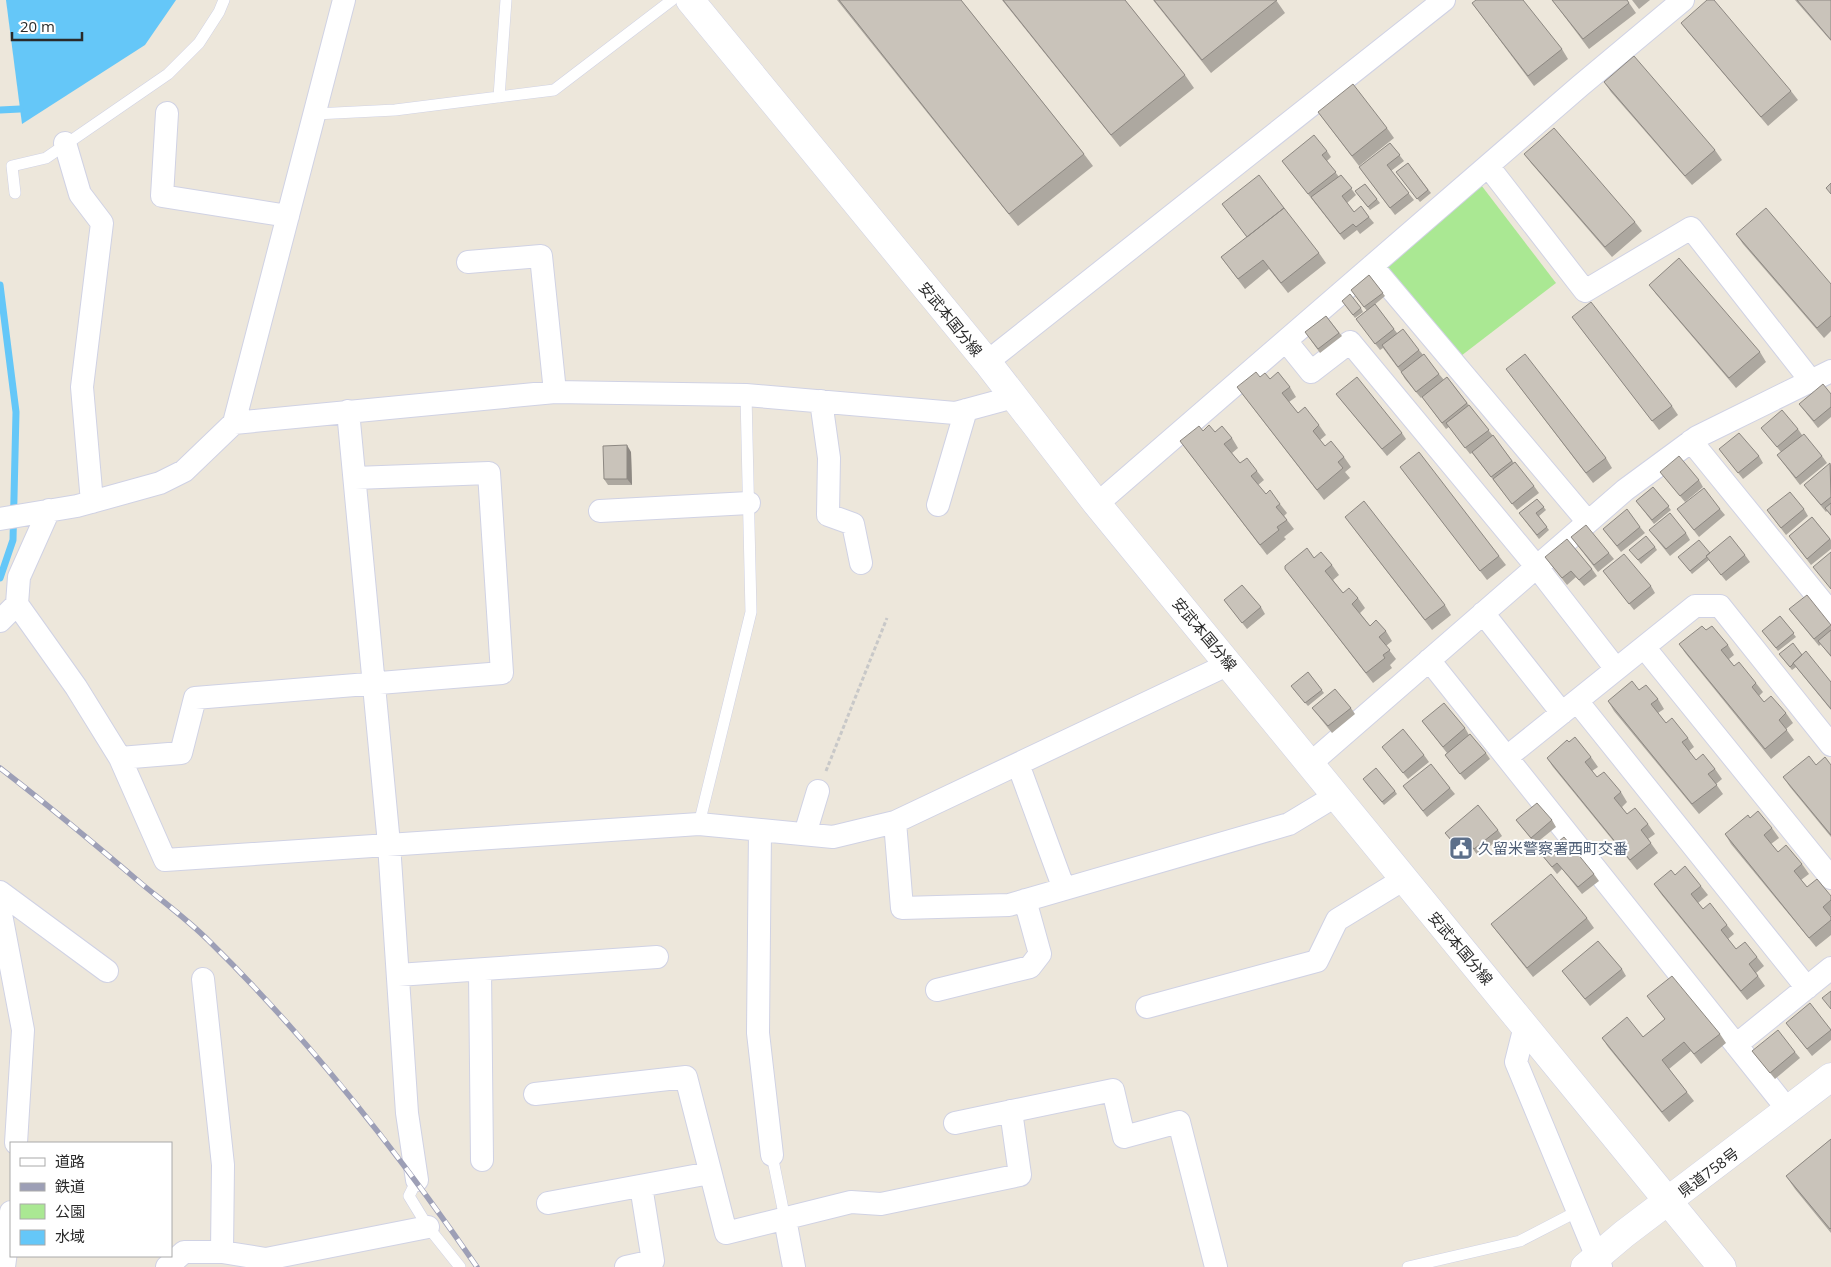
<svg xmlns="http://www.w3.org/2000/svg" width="1831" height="1267" viewBox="0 0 1831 1267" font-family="'Open Sans','Noto Sans JP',sans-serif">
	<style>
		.green { fill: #aae893 }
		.water { fill: #65c7f8 }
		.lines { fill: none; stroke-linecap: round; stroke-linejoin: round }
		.stream { stroke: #65c7f8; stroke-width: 7 }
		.lane-casing { stroke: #d0d2e4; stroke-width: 12 }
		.street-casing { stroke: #d0d2e4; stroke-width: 24 }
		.secondary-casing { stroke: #d0d2e4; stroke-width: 29 }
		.path { stroke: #c8c8c8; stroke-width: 3; stroke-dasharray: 4 2.5; stroke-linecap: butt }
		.lane { stroke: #fff; stroke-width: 11 }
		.street { stroke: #fff; stroke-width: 22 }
		.secondary { stroke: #fff; stroke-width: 28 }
		.rail-casing { stroke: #9d9fb6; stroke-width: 5.5 }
		.rail { stroke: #fff; stroke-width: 4; stroke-dasharray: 11; stroke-linecap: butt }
		.wall { fill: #ada8a0 }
		.shaded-wall { fill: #8d8882 }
		.building { fill: #c9c3ba; stroke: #8d8882 }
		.labels { text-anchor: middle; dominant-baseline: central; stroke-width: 4; stroke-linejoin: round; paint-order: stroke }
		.street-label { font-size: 15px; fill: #2a2a2a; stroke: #fff }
		.service-label { font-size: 15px; fill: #4e5e75; stroke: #fff; text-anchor: start }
	</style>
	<rect width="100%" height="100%" fill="#ede7db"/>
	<path class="green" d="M1478,181L1556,283L1457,359L1379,257Z"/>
	<path class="water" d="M6,0H176L145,45L22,124Z"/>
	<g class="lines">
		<path class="stream" d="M0,110L20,109
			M0,285L16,412L13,540L0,578"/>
		<g class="lane-casing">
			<path id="lane" d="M499,97L506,0
				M315,114L395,110L554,90L672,0
				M15,193L12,166L46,158L168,74L199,43L219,12L224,0
				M699,824L751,612L746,395
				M772,1155L785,1219
				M417,1180L409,1196L428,1227L460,1267
				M1408,1267L1520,1241L1578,1211"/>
		</g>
		<g class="street-casing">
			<path id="street" d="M167,113L162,196L288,216
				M65,143L80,194L102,223L82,387L92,502
				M1488,166L1585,291L1691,228L1811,381
				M468,262L541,256L555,392
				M1372,266L1588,522
				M1286,341L1311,372L1350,342L1536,566L1616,669
				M987,362L1444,0
				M821,401L829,458L828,515L853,524L861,563
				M348,411L389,844L407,1113L417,1180
				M234,423L555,392L746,395L955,413L1014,397
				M1691,441L1831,613
				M1097,504L1580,86L1683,0
				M938,505L966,410
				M600,511L749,503
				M0,519L77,506L160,483L184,471L234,423L344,0
				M17,604L76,687L120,758L165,860L699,824L833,837L895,822L1229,664
				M1483,613L1562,713
				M0,621L17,604L19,577L49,510
				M1644,647L1831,878
				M1429,660L1788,1110
				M1577,701L1807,988
				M1507,757L1695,606H1720L1831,745
				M120,758L181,753L195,698L502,673L489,473L355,478
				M1311,763L1625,490L1697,437L1831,371
				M1018,764L1064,889
				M895,822L902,908L1009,905L1289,824L1337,795
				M760,830L758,1033L772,1155
				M805,834L818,791
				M0,892L107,971
				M0,909L23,1030L16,1143
				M480,970L482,1160
				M398,975L657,957
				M203,979L223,1165L222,1252
				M937,990L1030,967L1040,954L1025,900
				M1147,1007L1317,961L1337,920L1404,879
				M1525,1026L1516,1062L1601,1267
				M1736,1045L1831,968
				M535,1094L686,1077L726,1233L851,1202L881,1204L1020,1175L1011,1111
				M955,1123L1113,1090L1124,1137L1179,1122L1216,1267
				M548,1203L710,1173
				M785,1219L794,1267
				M4,1267L11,1212
				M167,1267L184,1252H222L266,1259L428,1227
				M626,1267L653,1261L641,1186"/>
		</g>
		<g class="secondary-casing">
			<path id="secondary" d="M690,0L987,362L1097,504L1722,1267
				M1585,1267L1624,1234L1831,1077"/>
		</g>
		<path class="path" d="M826,771L887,618"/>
		<use href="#lane" class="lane"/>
		<use href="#street" class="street"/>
		<use href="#secondary" class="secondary"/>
		<g class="rail-casing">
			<path id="rail" d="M0,768C49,806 96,845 143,885C165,903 189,921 209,941C310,1040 397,1151 477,1267"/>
		</g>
		<use href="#rail" class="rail"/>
	</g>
	<path class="wall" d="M837,0H961L1084,154L1093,166L1018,226Z
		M1002,0H1125L1185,75L1194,88L1120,147Z
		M1153,0H1276L1285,13L1211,73Z
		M1552,0H1627L1636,13L1589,49Z
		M1632,0H1650L1639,9Z
		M1795,0H1831V41Z
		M1472,3L1562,49L1568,59L1534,86Z
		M1681,23L1791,91L1798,100L1768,126L1688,32Z
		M1604,82L1715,150L1722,160L1692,185L1611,92Z
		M1318,112L1387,128L1394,138L1359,166Z
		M1390,143L1404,161L1391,171L1414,200L1395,215L1359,167Z
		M1327,151L1331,157L1327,161L1339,177L1341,175L1356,195L1347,203L1354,212L1369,217L1374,223L1360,234L1357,230L1344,240L1282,161Z
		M1524,154L1635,222L1642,231L1612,257L1531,163Z
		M1408,163L1431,193L1420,202L1396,172Z
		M1365,184L1380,203L1370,210L1355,191Z
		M1222,204L1319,253L1326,263L1288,293L1269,269L1245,289L1221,257L1247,237Z
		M1736,234L1831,284V331L1824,338L1743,244Z
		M1369,275L1385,296L1367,311L1351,290Z
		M1649,285L1760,352L1766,362L1736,388L1656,294Z
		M1342,301L1361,308L1363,312L1355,318Z
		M1375,304L1397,333L1419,350L1444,380L1447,377L1514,463L1534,486L1539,493L1517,510L1472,453L1470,454L1449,427L1446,429L1422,397L1421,398L1405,379L1401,372L1383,348L1380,350L1356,319Z
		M1326,316L1342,336L1320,353L1305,332Z
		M1572,317L1672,406L1678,415L1659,430Z
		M1506,369L1606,458L1612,468L1593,483Z
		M1260,377L1270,379L1290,387L1296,397L1289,402L1298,413L1319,425L1326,435L1320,440L1325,446L1344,457L1351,467L1345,472L1350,478L1324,500L1237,387Z
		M1336,394L1402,433L1406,439L1387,456Z
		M1831,394V417L1818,428L1799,404Z
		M1761,428L1798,429L1802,435L1822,456L1827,463L1800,485L1777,455L1781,452Z
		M1203,431L1215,432L1232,438L1238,448L1232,453L1240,463L1257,471L1264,480L1258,485L1266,494L1280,504L1287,513L1284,516L1294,529L1284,537L1286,539L1267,555L1180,441Z
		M1719,449L1759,456L1763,463L1743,479Z
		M631,452L632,485H608L604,479Z
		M1831,464V516L1827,511L1826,512L1804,485Z
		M1400,467L1499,556L1506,565L1487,580Z
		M1660,472L1699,480L1703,487L1685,502Z
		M1653,487L1671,510L1654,524L1636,501Z
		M1537,499L1546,510L1539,516L1549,530L1539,539L1519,513Z
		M1677,509H1720L1725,515L1699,537Z
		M1804,509L1808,516L1786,535L1767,510Z
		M1345,517L1445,605L1451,615L1432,630Z
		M1812,517L1831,540V549L1811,565L1789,536Z
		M1640,527L1645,533L1621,552L1603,529Z
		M1649,530L1686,533L1690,540L1670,556Z
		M1571,537L1609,553L1614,559L1598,572Z
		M1655,547L1657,550L1641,564L1632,553Z
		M1710,553L1745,555L1750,562L1726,581L1709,560L1692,574L1681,560Z
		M1545,557L1592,569L1597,576L1584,586L1576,577L1567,585Z
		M1314,558L1332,565L1339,575L1333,580L1343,593L1358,598L1365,608L1360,613L1370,626L1386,631L1392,641L1386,646L1396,659L1390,665L1392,668L1373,683L1285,569Z
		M1603,571L1651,586L1655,593L1634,610Z
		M1224,600L1261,607L1265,614L1247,629Z
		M1789,609L1831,625V657L1821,644L1819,646Z
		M1780,616L1796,637L1778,651L1762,631Z
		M1706,630L1728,645L1734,655L1729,659L1734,666L1756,683L1763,692L1759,696L1764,702L1786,713L1793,723L1786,729L1794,740L1771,759L1686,654L1679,644Z
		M1779,654L1802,655L1831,682V710L1796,667L1792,670Z
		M1308,672L1324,693L1308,706L1293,689Z
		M1639,690L1658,699L1664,709L1658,713L1666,723L1688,738L1694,747L1689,751L1696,760L1715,769L1722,779L1716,784L1723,794L1699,814L1614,711L1608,701Z
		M1312,708H1351L1355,714L1332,733Z
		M1422,721L1465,728L1469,735L1486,753L1490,759L1465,780L1445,755L1447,753Z
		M1569,742L1591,757L1598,767L1592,771L1597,777L1621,792L1627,802L1622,807L1627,814L1648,824L1655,834L1648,839L1658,853L1637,870L1553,767L1547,758Z
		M1382,747L1424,755L1429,762L1408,779Z
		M1816,765H1831V837L1790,787L1783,777Z
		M1365,782L1395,791L1397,794L1384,805Z
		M1403,786L1450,788L1455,794L1427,817Z
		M1750,818L1772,828L1779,838L1771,844L1778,852L1802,864L1809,874L1801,880L1807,887L1831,896V915L1830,916L1831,917V935L1816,947L1731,844L1725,834Z
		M1516,820H1552L1556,827L1535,844Z
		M1498,830L1502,836L1478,856L1473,849L1464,856L1445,833Z
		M1542,855L1594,874L1599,881L1582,894L1562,869L1557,874Z
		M1675,875L1701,886L1708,895L1698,903L1703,909L1727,925L1734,934L1728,939L1736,949L1757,957L1764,966L1756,973L1765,986L1747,1000L1661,894L1654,884Z
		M1587,918L1594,928L1533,977L1498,933L1491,924Z
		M1622,969L1626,976L1590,1006L1562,971Z
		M1647,996L1720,1034L1726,1043L1701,1064L1691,1051L1669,1069L1694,1101L1669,1122L1608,1047L1602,1038L1643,1037L1665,1019Z
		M1786,1023L1831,1029V1040L1812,1056Z
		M1752,1051L1795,1052L1800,1058L1775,1079Z
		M1831,1139V1233L1795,1189L1786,1176Z"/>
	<path class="shaded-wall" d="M627,445L631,452L632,485L627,479Z"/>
	<path class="building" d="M839,0H961L1084,154L1009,214Z
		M1003,0H1125L1185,75L1111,135Z
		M1154,0H1277L1202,60Z
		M1476,0H1523L1562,49L1528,76L1472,3Z
		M1552,0H1627L1629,3L1583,39Z
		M1707,0H1714L1791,91L1761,117L1681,23Z
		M1797,0H1831V40Z
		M1634,56L1715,150L1685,176L1604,82Z
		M1353,84L1387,128L1352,156L1318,112Z
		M1554,128L1635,222L1605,247L1524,154Z
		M1314,135L1327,151L1322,155L1336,172L1308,194L1282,161Z
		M1390,143L1400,155L1387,165L1409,193L1390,208L1359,167Z
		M1408,163L1428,190L1417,199L1396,172Z
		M1259,175L1284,208L1247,237L1222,204Z
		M1341,175L1352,188L1342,196L1354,212L1361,206L1369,217L1356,227L1353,224L1340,234L1311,197Z
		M1831,183V194L1826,188Z
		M1365,184L1377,199L1368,207L1355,191Z
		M1284,208L1319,253L1281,283L1263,260L1238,279L1221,257Z
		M1766,208L1831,284V316L1817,328L1736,234Z
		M1679,258L1760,352L1729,378L1649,285Z
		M1369,275L1383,293L1364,307L1351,290Z
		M1350,294L1361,308L1353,315L1342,301Z
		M1591,302L1672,406L1652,421L1572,317Z
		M1375,304L1394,329L1375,344L1356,319Z
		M1326,316L1339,333L1318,349L1305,332Z
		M1403,329L1419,350L1398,367L1382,345Z
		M1424,354L1439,374L1416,392L1401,372Z
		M1525,354L1606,458L1586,473L1506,369Z
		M1256,372L1260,377L1265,373L1270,379L1278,372L1290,387L1282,393L1298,413L1305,407L1319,425L1313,431L1325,446L1331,441L1344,457L1338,462L1343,468L1317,490L1237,387Z
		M1357,377L1402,433L1382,449L1336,394Z
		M1447,377L1467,403L1442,423L1422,397Z
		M1823,384L1831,394V407L1814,421L1799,404Z
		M1469,405L1489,430L1465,448L1446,423Z
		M1782,410L1798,429L1777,447L1761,428Z
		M1209,425L1215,432L1222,426L1232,438L1224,444L1240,463L1247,458L1257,471L1251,476L1266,494L1270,490L1280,504L1276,507L1287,520L1277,527L1279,530L1260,545L1180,441L1199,426L1203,431Z
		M1739,433L1759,456L1738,473L1719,449Z
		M1804,434L1822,456L1796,478L1777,455Z
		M1493,435L1512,461L1491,477L1472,452Z
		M627,445V479H604L603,446Z
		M1419,452L1499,556L1480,571L1400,467Z
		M1679,456L1699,480L1680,496L1660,472Z
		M1515,462L1534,486L1512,504L1493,479Z
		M1830,463L1831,497L1821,505L1804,485Z
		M1653,487L1669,506L1652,520L1636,501Z
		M1704,488L1720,509L1694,530L1677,509Z
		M1790,492L1804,509L1781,528L1767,510Z
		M1537,499L1544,507L1536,513L1547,527L1537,535L1519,513Z
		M1364,501L1445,605L1425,620L1345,517Z
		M1831,503V515L1825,508Z
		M1627,509L1640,527L1617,546L1603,529Z
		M1670,513L1686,533L1666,549L1649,530Z
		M1812,517L1830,539L1807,559L1789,536Z
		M1586,525L1609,553L1594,565L1571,537Z
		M1646,536L1655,547L1638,560L1629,550Z
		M1730,536L1745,555L1721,575L1706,556Z
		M1567,539L1592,569L1579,580L1571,571L1562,578L1545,557Z
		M1699,540L1710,553L1706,556L1707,557L1690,571L1678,557Z
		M1307,548L1314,558L1321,552L1332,565L1325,571L1343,593L1349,588L1358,598L1352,604L1370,626L1376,620L1386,631L1379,637L1390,650L1383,655L1385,658L1366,673L1285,569V566Z
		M1831,552V589L1813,567Z
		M1624,554L1651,586L1629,604L1603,571Z
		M1242,585L1261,607L1242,623L1224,600Z
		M1807,595L1831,625L1814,639L1789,609Z
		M1780,616L1794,633L1776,648L1762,631Z
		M1702,626L1706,630L1712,626L1728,645L1721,650L1734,666L1739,662L1756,683L1752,687L1764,702L1771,696L1786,713L1779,720L1787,730L1765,749L1679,644Z
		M1831,630V656L1818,641Z
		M1793,643L1802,655L1793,663V664L1790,667L1779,654Z
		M1806,651L1831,682V709L1793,663Z
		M1308,672L1322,690L1305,703L1291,686Z
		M1632,681L1639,690L1646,685L1658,699L1651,704L1666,723L1672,718L1688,738L1682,742L1696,760L1703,754L1715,769L1708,774L1717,785L1692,804L1608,701Z
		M1335,689L1351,708L1328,726L1312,708Z
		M1444,703L1465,728L1443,747L1422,721Z
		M1403,729L1424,755L1403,773L1382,747Z
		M1470,734L1486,753L1460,774L1445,755Z
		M1575,737L1591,757L1585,762L1597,777L1604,772L1621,792L1614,798L1627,814L1635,808L1648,824L1641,830L1651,843L1630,860L1547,758L1567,740L1569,742Z
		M1809,756L1816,765L1825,757L1831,765V835L1783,777Z
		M1431,764L1450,788L1423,811L1403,786Z
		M1376,768L1395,791L1382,802L1363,779Z
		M1537,803L1552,820L1531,838L1516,820Z
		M1478,805L1498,830L1474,849L1468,842L1459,849L1445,833Z
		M1758,811L1772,828L1764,835L1778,852L1786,845L1802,864L1794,871L1807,887L1817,879L1831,896V900L1823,907L1831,917V920L1809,938L1725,834L1748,815L1750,818Z
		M1564,837L1594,874L1578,887L1557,863L1552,867L1542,855Z
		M1685,866L1701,886L1691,894L1703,909L1710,903L1727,925L1721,930L1736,949L1745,942L1757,957L1749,964L1758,976L1741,991L1654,884L1671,870L1675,875Z
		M1551,874L1587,918L1527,968L1491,924Z
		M1598,941L1622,969L1585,999L1562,971Z
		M1672,976L1720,1034L1694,1054L1684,1042L1662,1060L1687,1092L1662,1112L1602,1038L1627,1017L1643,1037L1665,1019L1647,996Z
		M1831,991V1009L1822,998Z
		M1810,1003L1831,1030L1807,1049L1786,1023Z
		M1778,1030L1795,1052L1770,1073L1752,1051Z
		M1831,1139V1228L1830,1229L1786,1176Z"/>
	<defs>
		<g id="civic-square" transform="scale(1.25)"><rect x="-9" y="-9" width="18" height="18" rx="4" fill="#5c6f8a" stroke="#fff"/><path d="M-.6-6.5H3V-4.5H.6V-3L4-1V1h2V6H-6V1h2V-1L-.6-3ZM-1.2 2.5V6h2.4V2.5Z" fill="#fff"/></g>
	</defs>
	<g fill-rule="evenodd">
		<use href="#civic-square" x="1461" y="848"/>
	</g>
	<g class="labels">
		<g class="street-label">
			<text transform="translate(951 319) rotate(51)">安武本国分線</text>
			<text transform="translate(1205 634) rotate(50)">安武本国分線</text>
			<text transform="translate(1461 948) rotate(50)">安武本国分線</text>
			<text transform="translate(1708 1172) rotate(-37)">県道758号</text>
		</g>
		<g class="service-label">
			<text x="1478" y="848">久留米警察署西町交番</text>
		</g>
	</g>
	<rect x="10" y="1142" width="162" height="115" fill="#ffffff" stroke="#aaaaaa"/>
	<rect x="20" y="1158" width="25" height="8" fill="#ffffff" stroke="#aaaaaa"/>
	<text x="55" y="1167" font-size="15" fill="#2a2a2a">道路</text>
	<rect x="20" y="1183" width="25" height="8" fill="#9d9fb6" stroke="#aaaaaa"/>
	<text x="55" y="1192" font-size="15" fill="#2a2a2a">鉄道</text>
	<rect x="20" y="1204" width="25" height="15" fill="#aae893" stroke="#aaaaaa"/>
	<text x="55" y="1217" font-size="15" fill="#2a2a2a">公園</text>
	<rect x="20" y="1230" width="25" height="15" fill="#65c7f8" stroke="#aaaaaa"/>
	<text x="55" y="1242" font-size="15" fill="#2a2a2a">水域</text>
	<path d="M12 32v8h70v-8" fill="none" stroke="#2a2a2a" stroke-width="2.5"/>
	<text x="20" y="32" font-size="15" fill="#2a2a2a" stroke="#ffffff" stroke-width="4" paint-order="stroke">20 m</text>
</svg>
